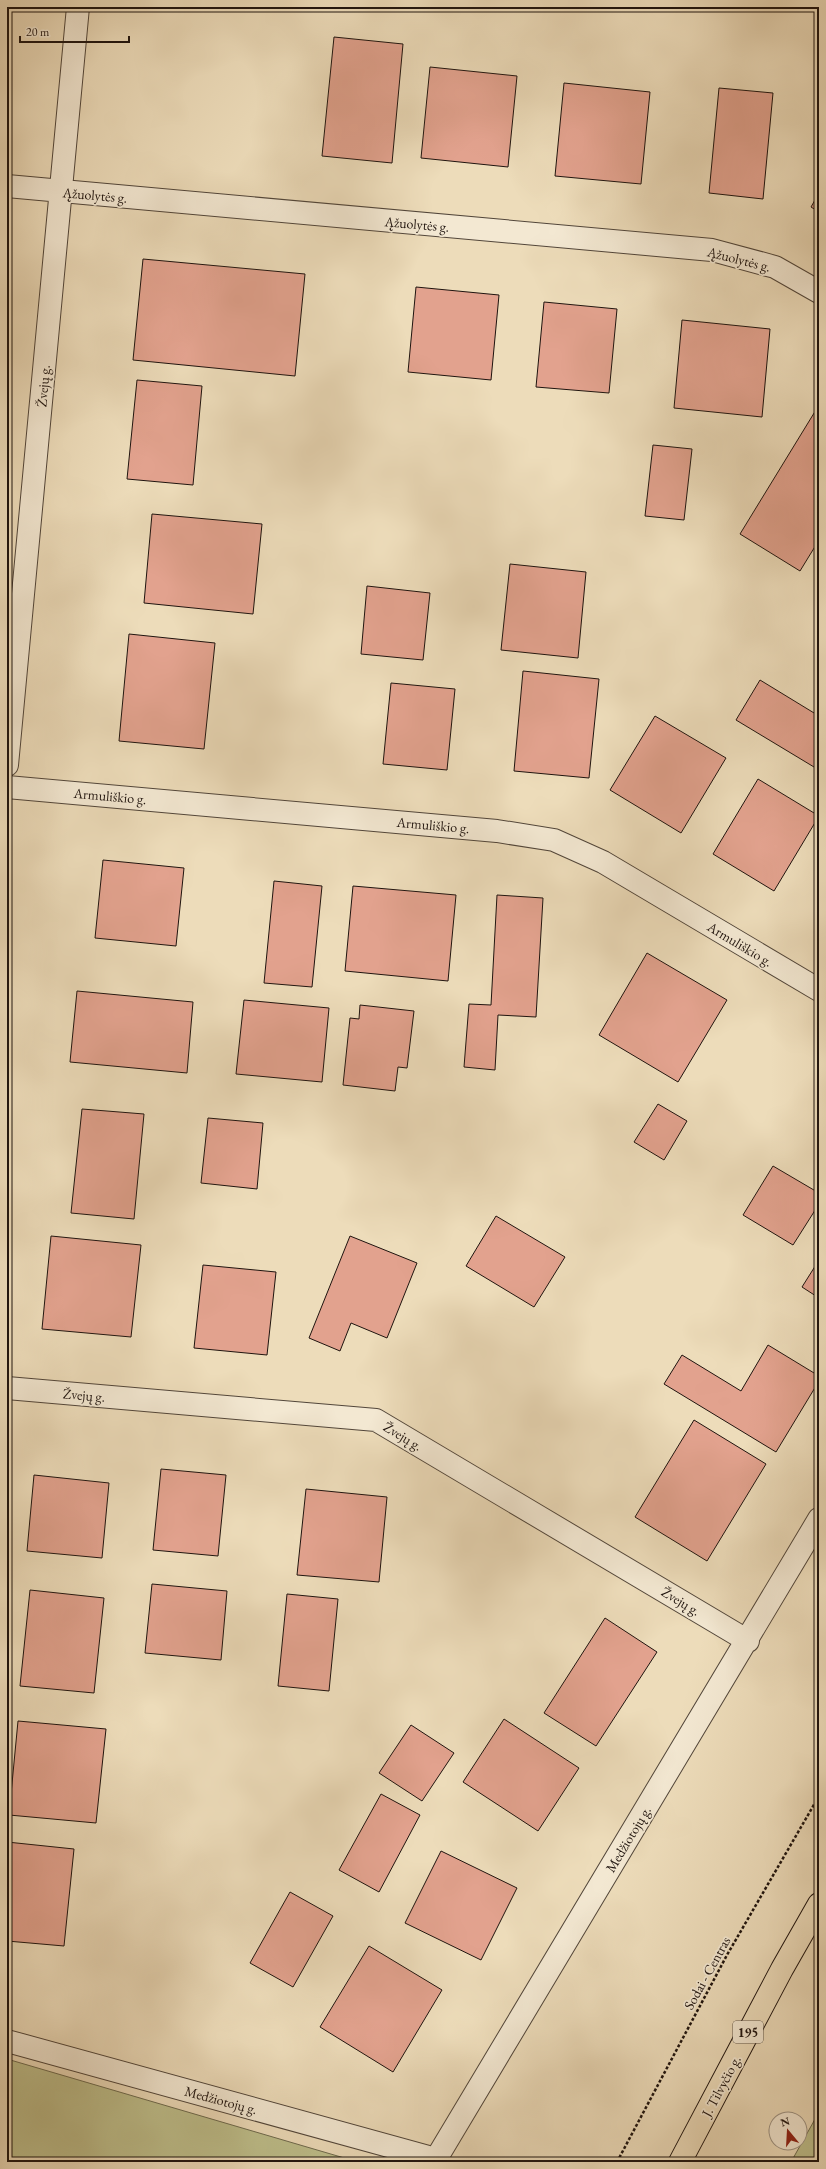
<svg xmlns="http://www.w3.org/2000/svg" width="826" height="2169" viewBox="0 0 826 2169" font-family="'EB Garamond',serif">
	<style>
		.green { fill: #bebf8c; stroke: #6e6a4e }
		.building { fill: #e2a28e; stroke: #1f140f }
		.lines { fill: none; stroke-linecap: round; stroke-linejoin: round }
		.minor-casing { stroke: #52463a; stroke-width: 24 }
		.major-casing { stroke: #1f140f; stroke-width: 24 }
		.path { stroke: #1f140f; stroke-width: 2.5; stroke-dasharray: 3 2; stroke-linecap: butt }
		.minor { stroke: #f3e8d2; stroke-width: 22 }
		.major { stroke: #eddcba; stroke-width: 22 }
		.labels { text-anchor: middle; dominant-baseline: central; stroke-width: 3.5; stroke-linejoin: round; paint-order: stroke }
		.shield { fill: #f3e8d2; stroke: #5f544a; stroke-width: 1 }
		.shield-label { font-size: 13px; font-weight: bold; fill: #1f140f }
		.street-label { font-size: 14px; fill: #1f140f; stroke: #f3e8d2 }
	</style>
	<rect width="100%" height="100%" fill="#eddcba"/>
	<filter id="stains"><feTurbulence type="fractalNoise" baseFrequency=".005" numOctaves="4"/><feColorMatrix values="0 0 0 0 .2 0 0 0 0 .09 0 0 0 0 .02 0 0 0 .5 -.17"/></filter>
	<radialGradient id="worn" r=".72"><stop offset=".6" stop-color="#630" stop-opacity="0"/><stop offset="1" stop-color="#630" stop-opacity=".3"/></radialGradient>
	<path class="green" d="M7,2059L358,2162H7Z
		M819,2112V2162H791Z"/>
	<path class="building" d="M334,37L403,44L392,163L322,156Z
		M430,67L517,76L508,167L421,158Z
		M564,83L650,92L641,184L555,176Z
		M719,88L773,93L763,199L709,193Z
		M819,193V212L811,207Z
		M143,259L305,274L295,376L133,360Z
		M416,287L499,295L491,380L408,372Z
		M544,302L617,309L609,393L536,387Z
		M682,320L770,329L762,417L674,408Z
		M137,380L202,386L193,485L127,479Z
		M819,405V540L800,571L740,534Z
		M653,445L692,449L684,520L645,516Z
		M152,514L262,524L253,614L144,603Z
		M510,564L586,572L578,658L501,650Z
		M367,586L430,593L423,660L361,654Z
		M129,634L215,643L204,749L119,741Z
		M523,671L599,679L589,778L514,771Z
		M760,680L819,716V770L736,720Z
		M391,683L455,689L447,770L383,764Z
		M655,716L726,758L681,833L610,790Z
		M758,779L819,816L774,891L713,854Z
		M103,860L184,868L176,946L95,938Z
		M274,881L322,886L312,987L264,983Z
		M353,886L456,895L448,981L345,971Z
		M497,895L543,898L536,1017L498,1015L495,1070L464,1067L469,1004L491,1005Z
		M647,953L727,1000L678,1082L599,1035Z
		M77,991L193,1002L187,1073L70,1062Z
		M244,1000L329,1008L322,1082L236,1074Z
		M360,1005L414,1011L407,1068L398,1067L395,1091L343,1085L350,1018L359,1019Z
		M658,1104L687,1121L664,1160L634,1142Z
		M82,1109L144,1114L134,1219L71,1213Z
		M208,1118L263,1123L257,1189L201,1183Z
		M773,1166L819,1193V1204L793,1245L743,1215Z
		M496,1216L565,1257L534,1307L466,1266Z
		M51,1236L141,1245L131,1337L42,1329Z
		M350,1236L417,1263L387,1338L351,1323L340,1351L309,1338Z
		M819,1260V1298L802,1287Z
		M203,1265L276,1272L267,1355L194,1348Z
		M768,1345L819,1376V1381L776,1452L664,1384L682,1355L741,1391Z
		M694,1420L766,1464L707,1561L635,1517Z
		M161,1469L226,1475L218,1556L153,1550Z
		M34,1475L109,1483L102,1558L27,1551Z
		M306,1489L387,1497L379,1582L297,1575Z
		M152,1584L227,1591L221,1660L145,1653Z
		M30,1590L104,1598L94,1693L20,1686Z
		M287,1594L338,1599L329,1691L278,1686Z
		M605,1618L657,1652L596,1746L544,1713Z
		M504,1719L579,1768L538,1831L463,1782Z
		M18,1721L106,1729L96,1823L9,1815Z
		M411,1725L454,1753L422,1801L379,1773Z
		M381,1794L420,1815L379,1892L339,1870Z
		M7,1842L74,1849L64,1946L7,1941Z
		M441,1851L517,1888L481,1960L405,1923Z
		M290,1892L333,1916L293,1987L250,1963Z
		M369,1946L442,1990L393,2072L320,2027Z"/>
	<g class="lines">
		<g class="minor-casing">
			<path id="minor" d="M7,186L712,250L775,267L819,292
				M7,765L78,7
				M7,787L497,831L554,840L603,862L819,990
				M7,1388L376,1420L748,1641
				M7,2041L436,2159L819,1519"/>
		</g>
		<g class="major-casing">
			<path id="major" d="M680,2162L782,1969L819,1904"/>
		</g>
		<path class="path" d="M617,2162L727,1955L819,1796"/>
		<use href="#minor" class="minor"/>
		<use href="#major" class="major"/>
	</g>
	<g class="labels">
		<rect class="shield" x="733" y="2021" width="30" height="22" rx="3"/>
		<g class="shield-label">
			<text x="748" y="2032">195</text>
		</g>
		<g class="street-label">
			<text transform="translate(95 195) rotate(5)">Ąžuolytės g.</text>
			<text transform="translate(417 224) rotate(5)">Ąžuolytės g.</text>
			<text transform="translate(739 259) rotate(14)">Ąžuolytės g.</text>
			<text transform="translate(43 386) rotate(-85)">Žvejų g.</text>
			<text transform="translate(110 796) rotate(5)">Armuliškio g.</text>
			<text transform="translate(433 825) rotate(5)">Armuliškio g.</text>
			<text transform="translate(740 944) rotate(31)">Armuliškio g.</text>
			<text transform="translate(84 1395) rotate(5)">Žvejų g.</text>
			<text transform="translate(403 1436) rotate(31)">Žvejų g.</text>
			<text transform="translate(681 1601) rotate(31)">Žvejų g.</text>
			<text transform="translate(628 1839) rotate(-59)">Medžiotojų g.</text>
			<text transform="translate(707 1973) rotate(-61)">Sodai - Centras</text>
			<text transform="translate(721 2086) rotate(-62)">J. Tilvyčio g.</text>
			<text transform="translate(221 2100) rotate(15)">Medžiotojų g.</text>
		</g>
	</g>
	<rect width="826" height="2169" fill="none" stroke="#eddcba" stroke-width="24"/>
	<rect x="8" y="8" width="810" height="2153" fill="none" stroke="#1f140f" stroke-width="2"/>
	<rect x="12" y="12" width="802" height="2145" fill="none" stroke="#1f140f"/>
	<g transform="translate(788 2131) rotate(342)"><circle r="19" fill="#f3e8d2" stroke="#9e9384"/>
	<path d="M0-3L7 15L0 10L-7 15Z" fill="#8f2418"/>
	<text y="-6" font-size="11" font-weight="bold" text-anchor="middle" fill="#1f140f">N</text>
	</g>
	<path d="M20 36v6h109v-6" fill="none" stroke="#1f140f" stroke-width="2"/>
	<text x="26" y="36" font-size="12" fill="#1f140f" stroke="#f3e8d2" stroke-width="3" paint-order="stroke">20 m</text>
	<rect width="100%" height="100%" filter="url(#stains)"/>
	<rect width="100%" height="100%" fill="url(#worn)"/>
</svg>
